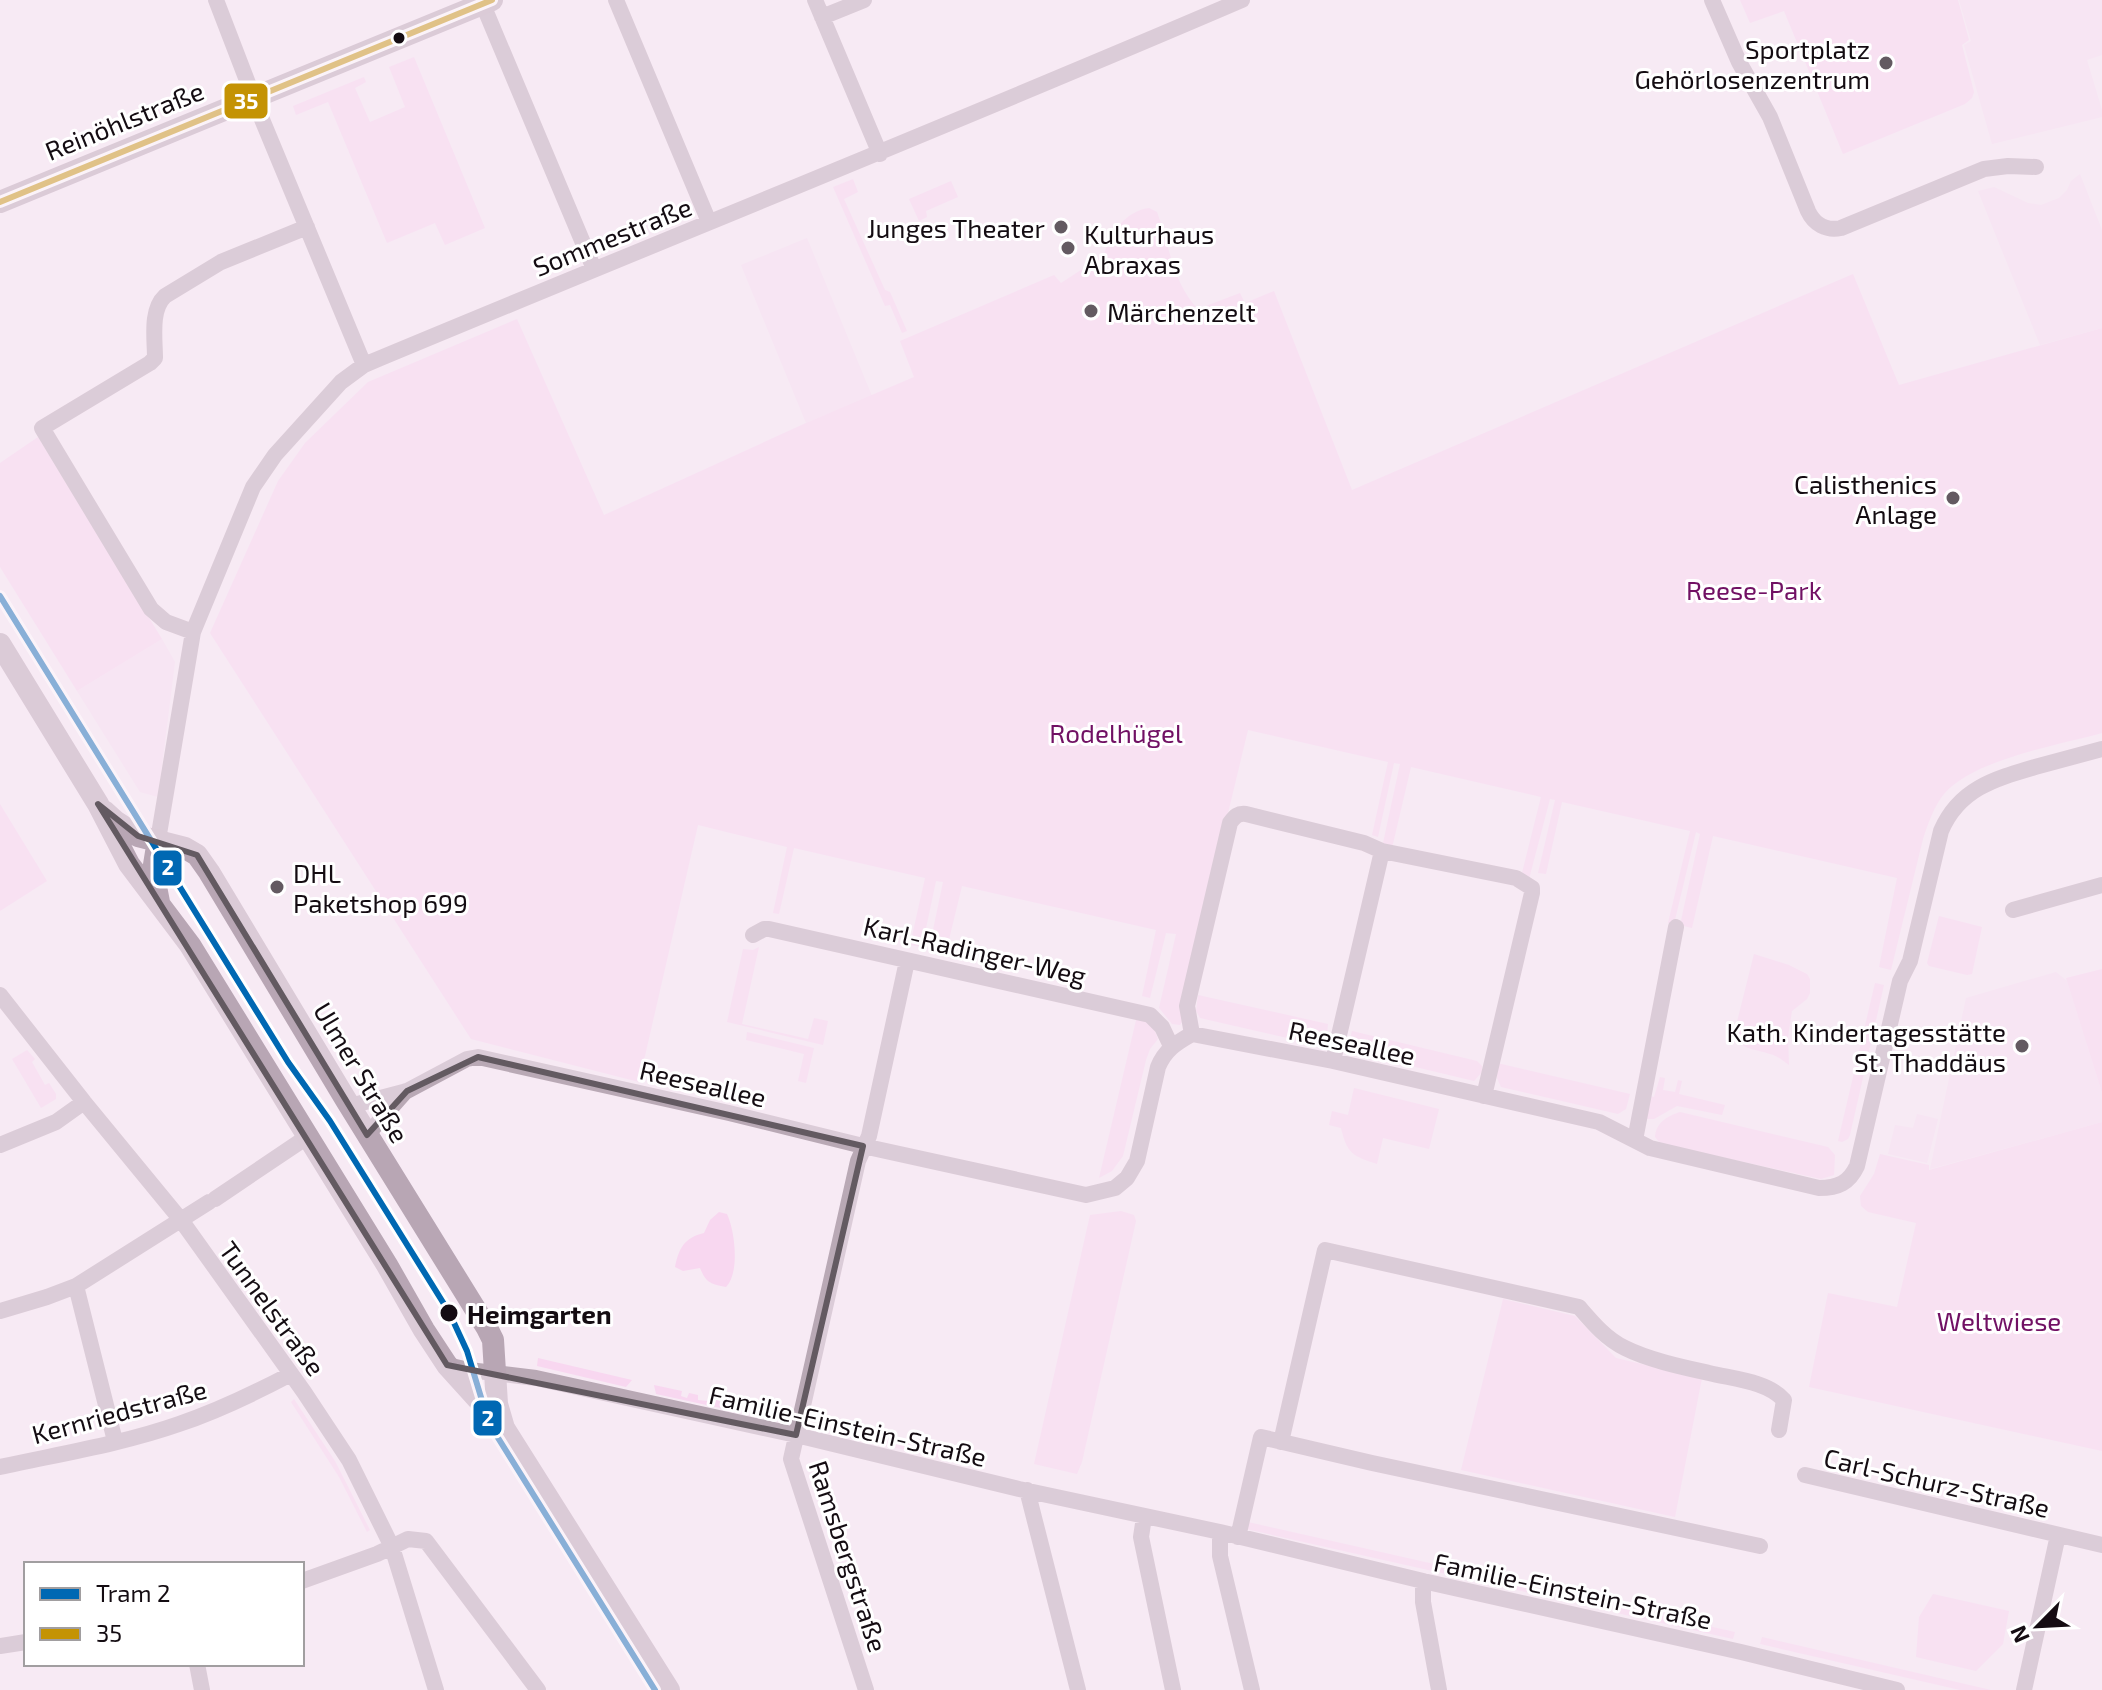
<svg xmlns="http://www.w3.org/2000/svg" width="2102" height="1690" viewBox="0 0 2102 1690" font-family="'Exo 2',sans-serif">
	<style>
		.built { fill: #f7e0f1 }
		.green { fill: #f8d7f0 }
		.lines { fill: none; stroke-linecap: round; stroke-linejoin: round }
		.street { stroke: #b9a9b5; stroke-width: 16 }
		.secondary { stroke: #b8a6b4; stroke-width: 22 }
		.bus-1-casing { stroke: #fff; stroke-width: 12 }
		.bus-1 { stroke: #c49304; stroke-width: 6 }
		.tram-1-casing { stroke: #fff; stroke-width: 12 }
		.tram-1 { stroke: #0068b3; stroke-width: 6 }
		.marked { fill: none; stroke: #635a61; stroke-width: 6; stroke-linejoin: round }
		.bus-dot { fill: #140c12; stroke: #fff; stroke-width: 3 }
		.poi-dot { fill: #635a61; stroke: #fff; stroke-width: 3 }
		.labels { text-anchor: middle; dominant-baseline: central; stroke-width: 6; stroke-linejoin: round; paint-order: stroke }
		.poi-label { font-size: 26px; fill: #140c12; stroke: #fff; text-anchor: end }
		.street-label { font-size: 26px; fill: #140c12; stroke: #fff }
		.park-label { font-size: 26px; fill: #711164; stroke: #fff }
		.stop-label { font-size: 26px; font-weight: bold; fill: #140c12; stroke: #fff; text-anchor: start }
		.line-badge { stroke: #fff; stroke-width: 3 }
		.badge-label { font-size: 22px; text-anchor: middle; font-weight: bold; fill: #fff }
	</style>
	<rect width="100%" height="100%" fill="#f7eaf4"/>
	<path class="built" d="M1959,0H2102V55L2087,60L2102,110V117L1992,144L1964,45L1971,41Z
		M2080,174L2102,230V328L2040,345L1978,191L1994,187L2028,203L2041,205L2059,198L2067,190L2071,181Z
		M807,238L872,396L806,423L741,265Z
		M162,639L175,662L158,797L140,792L77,691Z
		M2056,972L2067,981L2102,1093V1122L1930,1169L1966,998Z
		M1917,1114L1938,1119L1927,1163L1888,1154L1895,1125L1913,1128Z"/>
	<path class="green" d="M1740,0H1958L1969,40L1962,45L1974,92L1972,98L1965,104L1843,154L1784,11L1750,23Z
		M414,57L485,228L445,245L435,223L387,243L328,102L296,115L293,106L364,77L366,82L355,88L370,122L405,107L389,67Z
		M853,179L858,192L844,199L885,290L890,292L907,331L902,333L890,305L885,306L833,187Z
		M951,181L958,197L926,211L927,217L919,221L909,199Z
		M1149,208L1157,212C1169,244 1173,284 1198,309L1240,293L1245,303L1274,291L1352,490L1853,274L1899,385L2102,328V733C2059,745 1974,759 1944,794C1934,806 1928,824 1923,839L1891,970L1879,967L1897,878L1713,836L1692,928L1680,925L1700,834L1696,832L1674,924L1668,923L1690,831L1562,802L1546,874L1538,873L1555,800L1550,799L1529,879L1522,873L1541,797L1411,767L1392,848L1383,843L1400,764L1394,763L1378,837L1372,835L1388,762L1248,730L1198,938L1182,1022L1180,1025L1172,1024L1159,1008L1176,934L1166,933L1150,998L1142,996L1156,930L962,886L946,952L929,949L943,882L936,881L922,947L910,945L925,878L794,848L779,914L773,913L787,847L698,825L639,1082L471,1039L210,633L278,481L305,443L368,382L517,319L604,515L806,423L914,377L900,341L1054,275L1061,283L1104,255C1110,234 1125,211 1149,208Z
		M38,437L162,639L77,691L0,567V463Z
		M0,804L47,881L0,911Z
		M1939,916L1982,927L1972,974L1967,975L1929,966L1927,963Z
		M759,947L742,1024L808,1039L814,1018L828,1021L823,1045L727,1022L743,949L753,950Z
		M1754,954L1789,965L1807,974L1810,979V993L1807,999L1792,1011L1788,1037L1789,1065C1783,1061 1778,1056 1770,1054C1756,1049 1740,1050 1734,1034Z
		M2102,969V1093L2066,978Z
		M1875,983L1884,985L1850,1135L1848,1139L1842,1142L1838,1141Z
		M1198,995L1328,1024L1326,1044L1322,1046L1200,1018L1196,1011Z
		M1137,1016C1147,1021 1155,1028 1158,1039L1150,1049L1146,1060L1123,1156L1112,1171L1099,1178Z
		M1352,1031L1477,1061L1482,1066V1072L1474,1081L1361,1054L1350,1050L1348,1047Z
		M747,1032L814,1048L806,1083L798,1081L804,1054L746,1040Z
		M27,1050L35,1059L32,1062L45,1085L49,1083L56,1094V1099L41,1108L12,1059Z
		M1497,1063L1630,1094L1626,1109L1618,1114L1501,1087L1497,1078Z
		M1660,1077L1665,1078L1663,1090L1675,1092L1678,1080L1682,1081L1679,1094L1725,1105L1722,1115L1677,1106L1654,1119H1646L1647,1095L1654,1097Z
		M1354,1088L1439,1109L1429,1149L1383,1138L1377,1164C1353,1156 1347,1154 1341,1128L1329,1125L1332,1111L1348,1115Z
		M1680,1112L1828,1147L1835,1155L1834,1175L1821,1179L1661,1144L1655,1137C1656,1123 1667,1116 1680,1112Z
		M2102,1122V1451L1809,1387L1828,1293L1897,1307L1916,1223L1868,1212L1861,1206L1860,1196L1874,1174L1880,1154L1929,1165V1170Z
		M1121,1211L1134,1215L1136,1221L1082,1462L1077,1474L1034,1464L1090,1215Z
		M719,1212L727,1214C735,1231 740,1273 726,1287C711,1284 706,1283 700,1268L683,1271L675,1267C679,1248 684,1238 704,1233L710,1220Z
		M1503,1299L1575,1316L1616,1358L1702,1378L1675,1517L1461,1470Z
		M538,1358L632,1380L626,1387L537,1366Z
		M654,1385L682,1391L681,1396L687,1398L689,1393L698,1395V1400L708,1401L709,1398L787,1415L775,1420L656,1394Z
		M294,1399L335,1461L370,1530L367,1532L339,1477L291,1402Z
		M851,1430L946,1452L944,1459L849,1437Z
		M1248,1522L1572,1595L1570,1602L1246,1529Z
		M1933,1594L2009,1611L2003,1644L1976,1671L1916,1657L1919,1617Z
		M1619,1606L1735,1632L1733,1639L1617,1613Z
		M1762,1637L1991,1690H1960L1760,1644Z"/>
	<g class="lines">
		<path class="street" d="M216,0L261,117L364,365
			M481,0L594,269
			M616,0L709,222
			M815,0L880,154
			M1712,0L1739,62L1770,117L1808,211C1814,224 1826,231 1841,228L1984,169L2008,166L2036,167
			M822,17L864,0
			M193,632L166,622L151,609L42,428L150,363L155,358C155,339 150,310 165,296L221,262L307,227
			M158,840L193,632L253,487L275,455L341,382L364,365C656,243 951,125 1242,0
			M2013,910L2102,885
			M753,935L764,929H769L1150,1015L1162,1027L1171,1046
			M0,995L84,1102L181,1220L304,1392L349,1460L392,1547L436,1690
			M1192,1034L1187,1006L1230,823C1235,816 1238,813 1246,814L1364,843L1382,851
			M1333,1061L1382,851L1516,878L1532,888V893L1484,1096
			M350,1106L407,1091L467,1059L478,1057L729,1113L863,1146L1086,1195L1115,1188L1127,1178L1137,1161L1158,1067C1165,1050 1176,1043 1192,1034L1333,1061L1599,1122L1650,1148L1819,1188C1838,1188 1849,1183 1857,1166L1900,981L1910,961L1941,831C1959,789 1994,779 2035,767C2058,761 2080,755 2102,749
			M367,1135L406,1091
			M1635,1140L1676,927
			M0,1145L56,1122L84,1102
			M215,1199L307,1137
			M76,1286L115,1441
			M0,1311L47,1297L76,1286L209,1202
			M447,1365L469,1370L536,1378L796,1435L1019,1489L1220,1532L1423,1581L1741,1652L1897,1690
			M1281,1442L1325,1250L1579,1307C1592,1322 1606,1339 1625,1348C1649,1360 1682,1367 1709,1373C1733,1379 1767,1381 1784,1400L1779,1430
			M0,1467C59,1454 122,1444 179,1424C218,1411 255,1393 291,1374
			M1805,1475L2102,1545
			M1027,1490L1078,1690
			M1144,1517L1141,1537L1173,1690
			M1220,1532V1556L1252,1690
			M1238,1537L1261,1437L1372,1463L1760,1546
			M302,1581L377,1554L408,1539L426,1541L538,1690
			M1423,1581V1602L1439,1690
			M0,1646L26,1642
			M197,1664L202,1690
			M866,1690L791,1459L858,1161L869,1136L907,961
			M2024,1690L2058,1535"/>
		<path class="secondary" d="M0,202L492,0
			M0,644L98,804L129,864L190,945L387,1265L424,1330L447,1365L504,1428L669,1690
			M104,811L115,821L138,836L185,848L197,855L209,872L346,1100L487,1328L493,1340L497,1404L504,1428
			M158,840L153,871L159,902"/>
		<g class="bus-1-casing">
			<path id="bus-1" d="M0,202L492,0"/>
		</g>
		<use href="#bus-1" class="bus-1"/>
		<g class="tram-1-casing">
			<path id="tram-1" d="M0,596L288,1062L330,1121L449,1312L467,1351L487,1417L495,1433L655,1690"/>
		</g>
		<use href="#tram-1" class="tram-1"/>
	</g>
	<path d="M0 0H2102V1690H0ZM98,804L138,836L197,855L367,1135L407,1091L478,1057L863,1146L796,1435L447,1365Z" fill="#f7eaf4" fill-opacity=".55" fill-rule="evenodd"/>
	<path class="marked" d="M98,804L138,836L197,855L367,1135L407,1091L478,1057L863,1146L796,1435L447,1365Z"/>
	<g class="bus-dot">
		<circle cx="399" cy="38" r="7"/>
		<circle cx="449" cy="1313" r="10"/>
	</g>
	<g class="poi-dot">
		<circle cx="1886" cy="63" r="8"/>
		<circle cx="1061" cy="227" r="8"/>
		<circle cx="1068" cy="248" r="8"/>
		<circle cx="1091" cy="311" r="8"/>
		<circle cx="1953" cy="498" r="8"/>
		<circle cx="277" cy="887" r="8"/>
		<circle cx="2022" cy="1046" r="8"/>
	</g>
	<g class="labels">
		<g class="poi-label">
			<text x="1870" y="48">Sportplatz<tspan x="1870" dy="30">Gehörlosenzentrum</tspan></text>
			<text x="1045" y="227">Junges Theater</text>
			<text x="1084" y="233" text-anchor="start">Kulturhaus<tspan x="1084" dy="30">Abraxas</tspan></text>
			<text x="1107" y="311" text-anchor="start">Märchenzelt</text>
			<text x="1937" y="483">Calisthenics<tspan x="1937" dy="30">Anlage</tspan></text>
			<text x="293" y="872" text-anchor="start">DHL<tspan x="293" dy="30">Paketshop 699</tspan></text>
			<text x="2006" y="1031">Kath. Kindertagesstätte<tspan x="2006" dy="30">St. Thaddäus</tspan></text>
		</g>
		<g class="street-label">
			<text transform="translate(124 120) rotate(-22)">Reinöhlstraße</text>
			<text transform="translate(612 236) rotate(-22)">Sommestraße</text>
			<text transform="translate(975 950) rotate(13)">Karl-Radinger-Weg</text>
			<text transform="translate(1352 1042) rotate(12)">Reeseallee</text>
			<text transform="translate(362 1072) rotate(59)">Ulmer Straße</text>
			<text transform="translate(703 1083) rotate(13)">Reeseallee</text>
			<text transform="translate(273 1308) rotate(54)">Tunnelstraße</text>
			<text transform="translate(119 1411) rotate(-15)">Kernriedstraße</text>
			<text transform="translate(848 1425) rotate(13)">Familie-Einstein-Straße</text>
			<text transform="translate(1937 1482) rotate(13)">Carl-Schurz-Straße</text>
			<text transform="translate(849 1556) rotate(72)">Ramsbergstraße</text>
			<text transform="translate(1573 1590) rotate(12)">Familie-Einstein-Straße</text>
		</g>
		<g class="park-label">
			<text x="1754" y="589">Reese-Park</text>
			<text x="1116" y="732">Rodelhügel</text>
			<text x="1999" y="1320">Weltwiese</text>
		</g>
		<g class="stop-label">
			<text x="467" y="1313">Heimgarten</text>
		</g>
	</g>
	<g class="line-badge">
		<rect x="223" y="82" width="46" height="38" rx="8" fill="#c49304"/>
		<rect x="152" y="849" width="31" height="38" rx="8" fill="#0068b3"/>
		<rect x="472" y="1399" width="31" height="38" rx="8" fill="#0068b3"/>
	</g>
	<g class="badge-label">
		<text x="246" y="109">35</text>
		<text x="168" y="875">2</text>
		<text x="488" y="1426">2</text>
	</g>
	<rect x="24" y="1562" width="280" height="104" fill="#ffffff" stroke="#a19ea0" stroke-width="2"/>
	<rect x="40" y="1588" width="40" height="12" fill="#0068b3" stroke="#a19ea0" stroke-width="2"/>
	<text x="96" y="1602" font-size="24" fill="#140c12">Tram 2</text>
	<rect x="40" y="1628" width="40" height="12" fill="#c49304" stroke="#a19ea0" stroke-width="2"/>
	<text x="96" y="1642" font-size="24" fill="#140c12">35</text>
	<g transform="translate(2038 1626) rotate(246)" stroke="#ffffff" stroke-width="6" paint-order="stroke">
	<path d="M0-6L14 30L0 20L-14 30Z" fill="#140c12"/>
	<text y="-12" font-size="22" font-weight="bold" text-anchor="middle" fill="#140c12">N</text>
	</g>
</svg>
